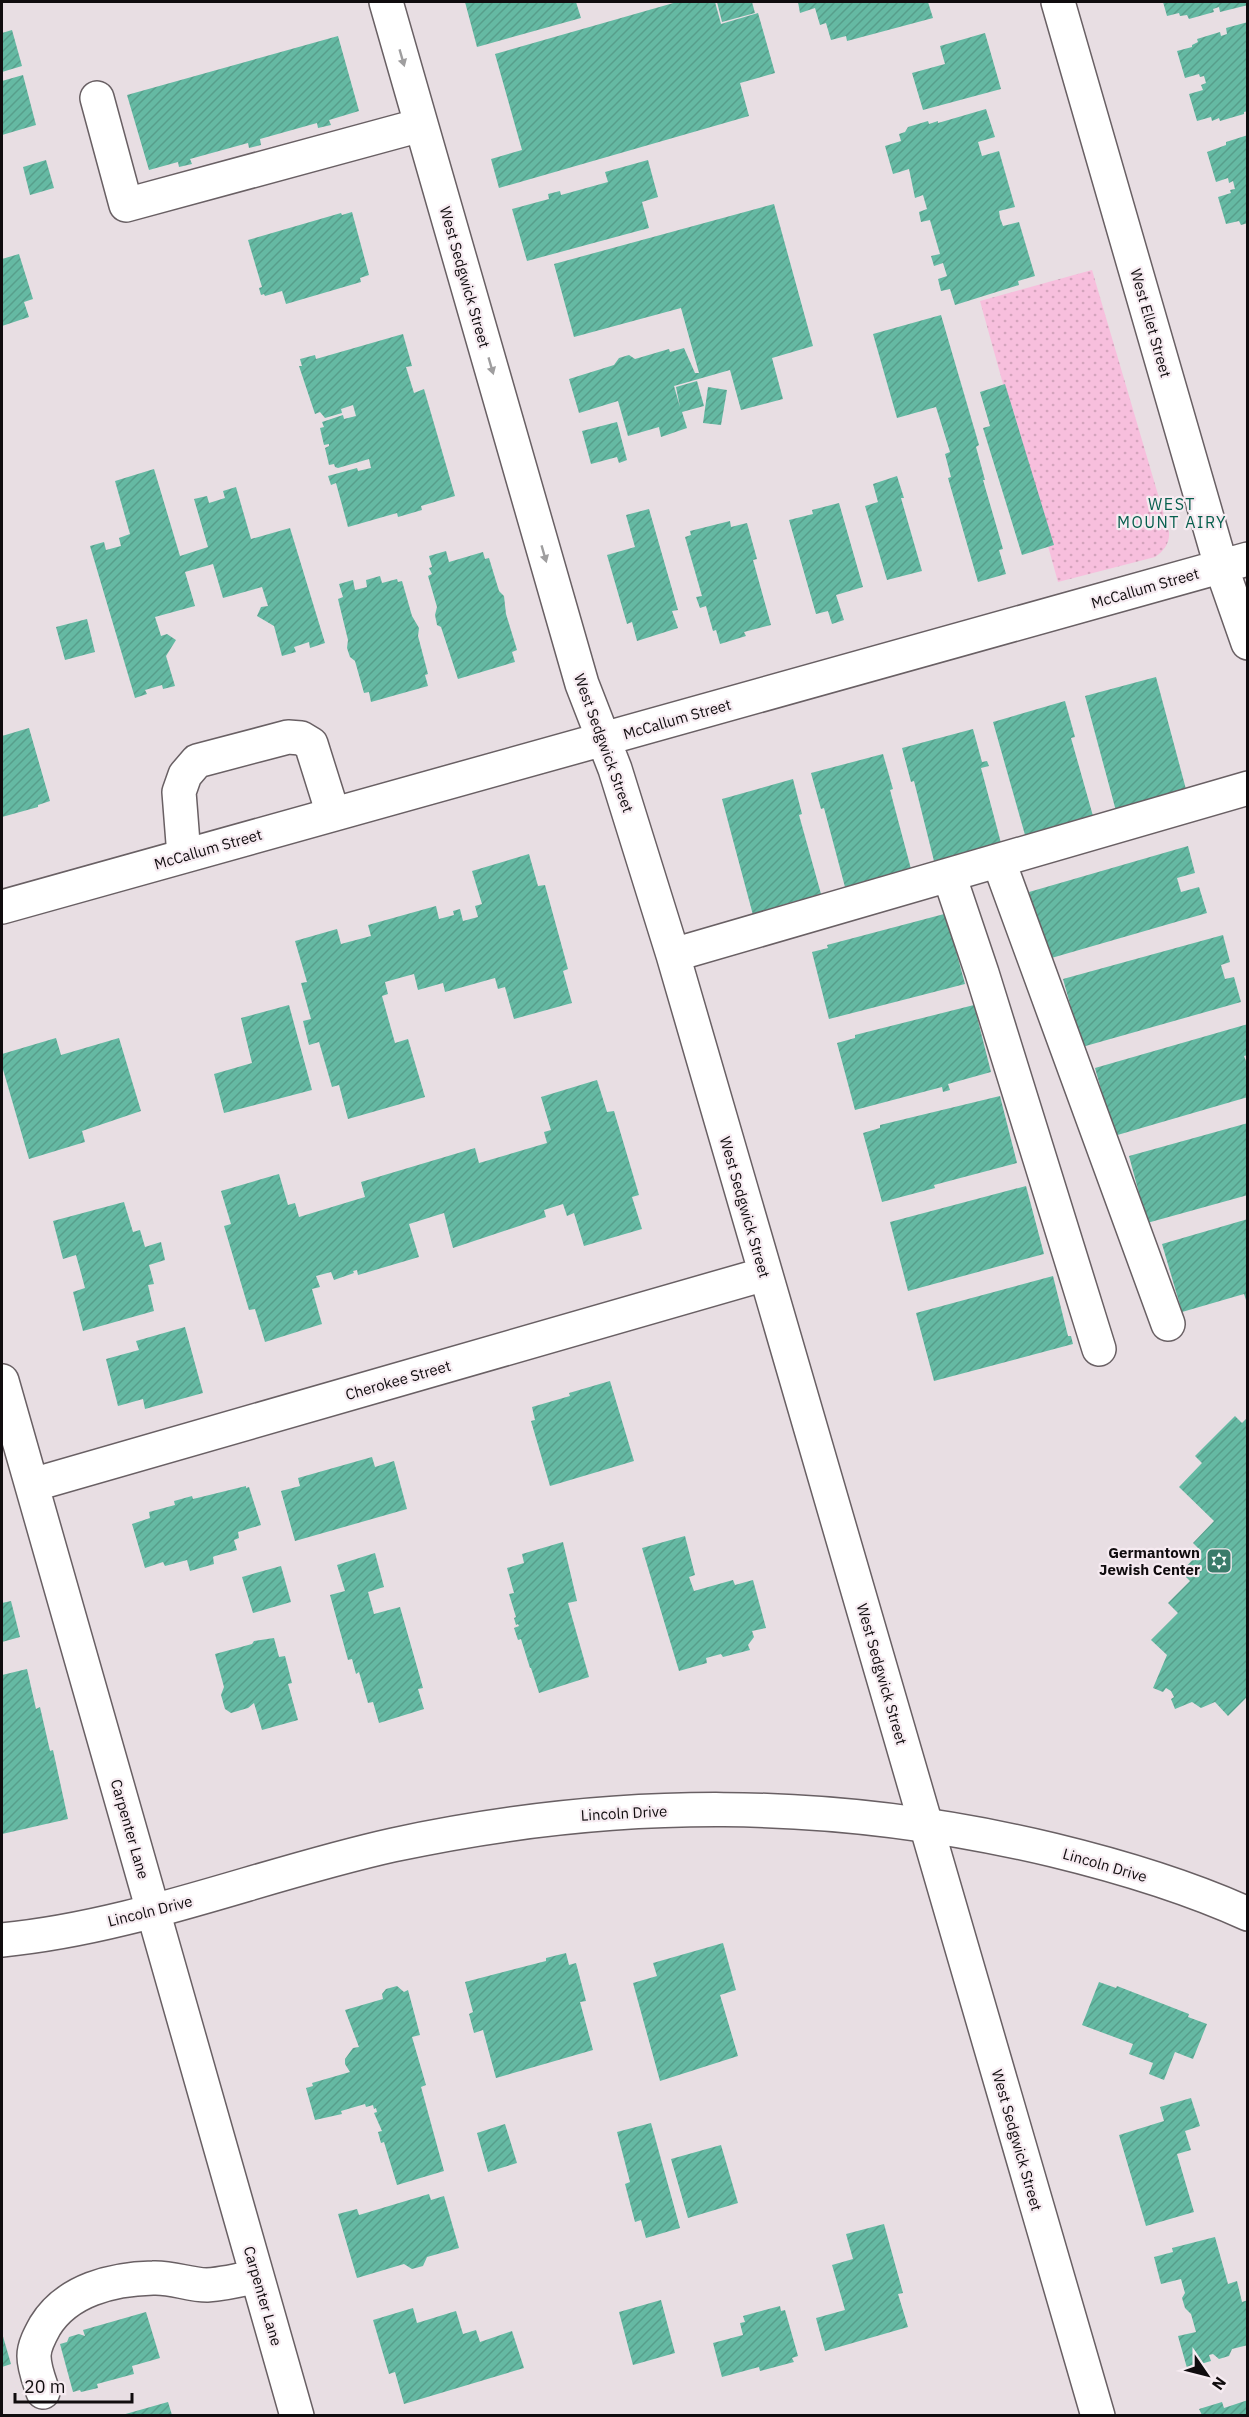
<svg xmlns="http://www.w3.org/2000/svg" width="1249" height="2417" viewBox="0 0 1249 2417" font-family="'IBM Plex Sans',sans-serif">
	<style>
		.park { fill: url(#park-dots) }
		.building { fill: url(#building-hatch) }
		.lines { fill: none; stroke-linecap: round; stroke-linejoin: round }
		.minor-casing { stroke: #696064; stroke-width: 36 }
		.major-casing { stroke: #696064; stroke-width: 36 }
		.minor { stroke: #fff; stroke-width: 33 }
		.major { stroke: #fff; stroke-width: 33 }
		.oneway { fill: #9f9e9f }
		.labels { text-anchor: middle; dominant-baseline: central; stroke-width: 4.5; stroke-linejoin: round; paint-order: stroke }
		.street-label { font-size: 15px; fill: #100c0e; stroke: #f6ebf1 }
		.poi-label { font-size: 15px; font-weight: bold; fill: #100c0e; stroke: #f6ebf1; text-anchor: end }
		.neighbourhood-label { font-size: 16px; letter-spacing: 1.5px; fill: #085f4e; stroke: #f6ebf1 }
	</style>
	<defs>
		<pattern id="park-dots" width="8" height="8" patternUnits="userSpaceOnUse" patternTransform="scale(1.5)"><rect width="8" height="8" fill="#f7bfdd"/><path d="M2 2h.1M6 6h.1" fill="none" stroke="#d3a3bc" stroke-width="1.8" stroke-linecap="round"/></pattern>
		<pattern id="building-hatch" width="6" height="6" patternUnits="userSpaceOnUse" patternTransform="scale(1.5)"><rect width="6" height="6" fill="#65b9a3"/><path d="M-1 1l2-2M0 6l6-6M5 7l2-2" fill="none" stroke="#579e8b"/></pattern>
	</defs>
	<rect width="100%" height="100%" fill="#e8dee3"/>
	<path class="park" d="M1092,270L1169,532C1170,543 1164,551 1155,557L1058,582L980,301Z"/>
	<path class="building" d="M465,2H576L581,18L477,47Z
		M677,2H715L721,24L758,13L775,73L740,83L749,116L499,188L491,159L522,150L495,54Z
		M717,2H752L755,13L722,22Z
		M798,2H928L933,18L847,41L846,36L831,40L826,23L820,25L815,8L800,13Z
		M1163,2H1248V5L1220,12L1219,7L1213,9L1214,12L1189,19L1187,15L1180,16L1179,13L1167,16Z
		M1248,22V111L1244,112V114L1220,121L1219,118L1212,121L1211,117L1197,121L1189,94L1203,90L1201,85L1206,83L1204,76L1200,77L1199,74L1185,78L1177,51L1192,47V45L1198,42L1197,39L1220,32L1221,36L1227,34L1226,28Z
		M12,30L22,66L2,72V33Z
		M985,33L1001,89L923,110L912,73L945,64L940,46Z
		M338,36L359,111L329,120L331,125L318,128L317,123L260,139L261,145L249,148L248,143L190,159L192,164L179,167L178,162L149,170L127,95Z
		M23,75L36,125L2,135V81Z
		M986,109L995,137L978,142L982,156L999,151L1015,207L999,211L1000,218L1003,226L1019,222L1035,276L1018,281L1019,285L955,305L950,289L941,291L938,279L947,276L943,263L934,266L931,256L940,254L930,220L921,222L919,212L927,209L923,195L915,198L909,169L893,174L885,146L901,141L899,134L905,132L908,127L928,121L929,124L938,121V123Z
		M1248,135V223L1241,225L1239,221L1226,224L1218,197L1231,193L1230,190L1235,189L1233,181L1229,183L1228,178L1216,182L1207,152L1226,145V142Z
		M46,160L54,188L30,195L23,167Z
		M648,160L658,197L642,202L649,228L527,261L512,209L549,199L548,194L560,191L561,195L608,182L605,172Z
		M774,204L813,346L772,358L783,399L741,410L730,370L674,386L680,407L676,387L697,381L704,406L682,412L687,428L661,437L659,427L628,436L618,401L579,413L569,379L614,365L619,358L629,355L635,359L669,349L670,352L684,348L695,373H699L681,308L574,337L554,264Z
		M352,212L369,275L360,278L361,282L286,304L282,291L265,296L264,294L261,295L259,288L262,287L248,240L341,213L342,215Z
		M19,254L33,299L24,302L29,317L2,326V259Z
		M941,315L979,445L976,447L985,480H983L1003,549L999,550L1006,574L978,582L948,478L951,477L945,454L950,452L936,407L897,418L873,334Z
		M403,334L412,366L406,367L414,393L424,389L455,496L421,506L422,510L398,517L397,513L348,527L336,483L331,485L328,476L357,468L358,471L371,468L369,459L338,468L335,467L334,464L329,465L325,448L329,446V444L324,445L320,428L324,427L322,422L343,415L344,419L356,416L353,405L341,409L342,413L325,418L320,412L315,414L299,366H302L300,359L315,355L316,359Z
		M1005,384L1054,545L1022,555L983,428L990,426L980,392Z
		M708,387L727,390L721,425L703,423Z
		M617,422L627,460L619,463L617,457L591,464L582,431Z
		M154,469L180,556L208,547L194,499L207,496L209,503L225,498L223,491L236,487L251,539L290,528L325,643L310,648L309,642L294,647L296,652L282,656L274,626L257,616L261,607L268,606L262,587L223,598L213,564L185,572L195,606L155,617L161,636L167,634L176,640L166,656L175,686L163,689L162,685L145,690L147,694L135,698L90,546L104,542L106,550L121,546L119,538L130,534L115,481Z
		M897,476L904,498H901L922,571L887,580L865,506L878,502L873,484Z
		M839,503L863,587L836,595L844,620L832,624L828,611L816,614L789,520L813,514L812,510Z
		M649,509L678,610L672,611L678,628L637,641L632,622L627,624L607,555L635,547L626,515Z
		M730,521L731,527L747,523L757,559L753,560L771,625L744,632L746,636L720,644L716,630L713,631L706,606L700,608L696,597L702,596L685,537L691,535L690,531Z
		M446,551L449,562L483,552L485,559L489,558L499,591L504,596L506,614L517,650L512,652L515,662L458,679L441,627L437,625L435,615L437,607L428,576L432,574L429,568L432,567L429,556Z
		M380,576L382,583L397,579L398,582L402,581L412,616L419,628L418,636L428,674L425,675L428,686L371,702L369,692L364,693L355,661L350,657L347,648L348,640L338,599L343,597L339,584L353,580L355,590L367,587L366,580Z
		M87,619L95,652L65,660L56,627Z
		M1156,677L1187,793L1116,811L1085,696Z
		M1065,701L1075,737L1071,738L1093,816L1071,830L1069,823L1050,828L1052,835L1033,840L1031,833L1025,835L993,722Z
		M29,728L50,801L38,805V807L2,817V736Z
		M973,729L982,762L987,761L989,766L981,768L1001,843L939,867L938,860L934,861L914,781L911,782L902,748Z
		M883,754L893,789L890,790L911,869L888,882L887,876L868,881L870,887L850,892L848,886L845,887L824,808L821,809L811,773Z
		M793,779L802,814L799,815L821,894L817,895L819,901L798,907L796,901L779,906L780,912L753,915L722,799Z
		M1188,846L1195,873L1177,878L1181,892L1199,887L1207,913L1048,959L1029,892Z
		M529,854L538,886L545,885L568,969L563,971L572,1003L514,1019L505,987L498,989L495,978L445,992L443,983L418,990L414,974L385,982L388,994L382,996L395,1043L408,1039L425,1097L348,1119L339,1085L332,1087L319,1042L309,1045L303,1021L311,1019L301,983L307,982L295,941L337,929L341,944L371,936L368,925L436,906L439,919L454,915L453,911L460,909L463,921L478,917L475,906L482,904L472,871Z
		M948,913V921L965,984L829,1019L812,952L828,948L827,945Z
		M1223,935L1230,962L1221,965L1225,979L1234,977L1241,1002L1082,1047L1063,979Z
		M289,1005L312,1090L224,1113L214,1074L252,1063L241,1018Z
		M974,1005L991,1072L948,1084L950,1090L943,1092L942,1087L855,1110L837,1043L855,1038V1035Z
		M1248,1024V1055L1244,1056L1248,1066V1097L1114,1136L1095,1068Z
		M56,1038L61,1055L119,1038L141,1111L82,1131L85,1142L29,1159L2,1066V1054Z
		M597,1080L607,1112L614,1111L639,1195L632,1197L642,1229L584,1246L574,1213L567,1216L563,1204L544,1210L546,1217L453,1248L444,1213L409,1224L419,1257L358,1275L357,1270L353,1271L354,1273L334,1280L331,1272L316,1276L320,1287L312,1289L322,1324L265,1342L255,1309L249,1310L224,1226L231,1224L221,1191L279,1174L288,1205L295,1203L299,1217L365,1197L361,1182L475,1148L479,1163L547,1143L544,1132L551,1130L541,1097Z
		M1000,1096L1017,1163L934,1185L935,1188L882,1202L863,1133L880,1128V1125Z
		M1248,1123V1195L1147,1223L1129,1156Z
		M1026,1186L1044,1254L908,1291L890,1222Z
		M124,1202L133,1232L140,1230L145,1247L161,1242L165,1260L149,1265L154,1284L148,1285L154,1311L83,1331L73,1292L85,1288L81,1273L76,1255L63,1259L53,1221Z
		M1248,1219V1299L1246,1300L1244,1294L1182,1312L1162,1244Z
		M1053,1276L1068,1336H1071L1073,1344L934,1381L916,1313Z
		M185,1327L203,1393L145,1409L143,1399L118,1406L106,1359L139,1350L136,1341Z
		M610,1381L634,1461L550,1486L531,1421L535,1420L532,1407L570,1396L569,1393Z
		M1235,1416L1242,1423L1248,1417V1696L1228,1716L1215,1702L1201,1708L1192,1702L1175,1709L1171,1699L1174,1697L1171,1691L1166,1688L1163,1692L1153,1688L1167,1655L1151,1640L1178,1613L1168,1603L1190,1581L1181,1572L1201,1551L1193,1543L1214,1521L1179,1487L1202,1463L1195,1456Z
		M372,1457L375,1467L394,1461L407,1509L295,1541L281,1491L300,1486L298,1478Z
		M246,1486V1488L249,1487L261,1525L238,1532L239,1538L234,1540L237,1550L215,1556L213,1557L214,1564L190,1571L187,1560L165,1566L163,1562L145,1568L132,1524L150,1518L149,1512L175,1505L174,1501L192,1496L193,1499Z
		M685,1536L695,1575L689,1577L694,1591L733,1580L735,1585L753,1580L766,1628L752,1631L754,1637L748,1645L750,1650L723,1657L721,1654L706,1658L707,1663L679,1671L642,1548Z
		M563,1542L577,1601L568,1603L589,1677L539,1693L531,1668H530L521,1639L518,1640L514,1628L519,1626L518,1624L516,1625L514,1618L516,1617L509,1594L514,1593L507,1568L524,1563L522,1554Z
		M375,1553L384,1587L368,1592L374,1614L400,1607L423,1688L418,1689L424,1709L379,1723L373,1702L368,1703L359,1672L356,1674L352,1659L348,1660L330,1595L345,1591L337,1565Z
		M281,1566L291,1602L253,1613L242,1577Z
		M11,1601L20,1637L2,1642V1603Z
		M274,1638L279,1657L285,1656L292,1683L288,1684L298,1720L262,1730L254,1703L248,1708L231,1713L225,1709L221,1695L224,1687L215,1654L252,1644L254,1641Z
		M27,1669L36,1709L40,1707L50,1751L53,1750L68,1819L2,1834V1675Z
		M723,1943L736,1990L720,1995L738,2056L660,2081L633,1983L657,1976L653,1963Z
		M566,1953L569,1965L576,1963L586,2001L580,2002L593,2050L496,2078L483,2030L474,2033L469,2014L473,2012L465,1982L546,1961V1958Z
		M1099,1982L1116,1988L1117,1986L1189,2014L1188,2017L1207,2024L1193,2059L1175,2052L1164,2080L1149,2074L1153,2063L1129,2054L1133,2044L1082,2025Z
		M397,1986L404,1992L408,1990L420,2035L412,2037L426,2085L421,2087L444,2171L397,2185L384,2142L381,2143L378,2132L382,2131L374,2113L377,2112L376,2108L374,2109L373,2105L366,2107L365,2104L341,2111L342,2114L315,2120L306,2088L313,2086L312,2083L350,2072L345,2064V2059L353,2048L359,2047L345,2010L383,1999L382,1994L386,1989Z
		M1191,2098L1200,2126L1185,2131L1191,2150L1177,2154L1194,2212L1146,2226L1119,2135L1164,2121L1160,2107Z
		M651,2123L680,2228L646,2238L641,2220L635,2222L625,2184L630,2182L617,2132Z
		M505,2124L517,2163L488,2172L477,2133Z
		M721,2145L738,2203L688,2218L671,2159Z
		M429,2194L431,2200L444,2196L459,2248L427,2257L423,2266L412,2269L404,2264L357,2278L338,2214L357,2209L359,2215Z
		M884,2224L903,2293L898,2294L908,2327L825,2351L816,2318L845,2310L832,2265L853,2259L846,2234Z
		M1215,2237L1228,2284L1237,2281L1242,2302L1248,2300V2345L1232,2349L1229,2356L1219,2359L1213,2354L1209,2355L1211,2361L1187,2368L1178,2336L1196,2332L1191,2314L1185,2308L1182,2298L1185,2293L1181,2279L1161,2284L1154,2257L1173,2252L1172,2248Z
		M661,2300L675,2353L633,2365L619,2312Z
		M780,2306L781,2311L785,2310L798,2356L792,2358L794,2362L760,2371L759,2367L722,2377L713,2343L743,2335L740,2323L745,2322L743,2316Z
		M413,2308L417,2323L456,2311L463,2334L476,2330L480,2342L512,2331L524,2368L404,2404L395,2372L389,2374L373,2320Z
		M146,2312L160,2358L132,2366L134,2374L97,2384L98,2388L81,2392L80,2390L73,2392L60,2344L67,2342L69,2337L79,2334L85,2336L83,2330Z
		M2,2333L11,2364L2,2367Z
		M1248,2400V2415H1202L1199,2409L1222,2402L1224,2408Z
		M168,2402L172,2415H122Z"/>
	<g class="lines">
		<g class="minor-casing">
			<path id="minor" d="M386,2L582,684L615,769L673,955L1098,2416
				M1058,2L1221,566L1248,643
				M97,98L126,205L421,125
				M184,856L179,792L185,775L197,761L288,737L301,738L311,744L333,814
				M999,862L1168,1324
				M949,875L982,973L1099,1349
				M2,907L1248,559
				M673,955L1248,788
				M2,1381L297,2416
				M32,1485L765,1274
				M43,2392C39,2380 34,2368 34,2356C34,2346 40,2335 45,2326C67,2290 112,2279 153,2278C172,2277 189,2285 207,2285C224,2284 241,2280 257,2276"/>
		</g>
		<g class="major-casing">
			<path id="major" d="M2,1940C136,1927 262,1874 393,1845C617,1797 831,1797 1053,1850C1119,1866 1186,1886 1248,1914"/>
		</g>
		<use href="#minor" class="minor"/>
		<use href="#major" class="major"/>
	</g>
	<defs><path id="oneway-solid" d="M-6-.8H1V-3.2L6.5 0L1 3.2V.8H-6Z" transform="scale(1.5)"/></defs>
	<g class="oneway">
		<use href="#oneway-solid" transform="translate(402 58) rotate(74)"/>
		<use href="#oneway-solid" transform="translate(491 366) rotate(74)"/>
		<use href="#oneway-solid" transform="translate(544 554) rotate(74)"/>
	</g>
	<defs>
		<g id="synagogue-square" transform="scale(1.35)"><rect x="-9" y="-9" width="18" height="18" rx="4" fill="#3a7b6a" stroke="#f6ebf1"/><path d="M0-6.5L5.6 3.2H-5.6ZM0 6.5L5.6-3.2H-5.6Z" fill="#fff"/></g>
	</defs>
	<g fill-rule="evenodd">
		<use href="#synagogue-square" x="1219" y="1561"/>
	</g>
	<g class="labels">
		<g class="street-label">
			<text transform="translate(465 277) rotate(74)">West Sedgwick Street</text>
			<text transform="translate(1151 323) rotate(74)">West Ellet Street</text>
			<text transform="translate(1145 588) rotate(-16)">McCallum Street</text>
			<text transform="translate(677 719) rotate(-16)">McCallum Street</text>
			<text transform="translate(604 743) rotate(70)">West Sedgwick Street</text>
			<text transform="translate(208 849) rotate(-16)">McCallum Street</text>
			<text transform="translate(745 1207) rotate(74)">West Sedgwick Street</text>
			<text transform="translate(398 1380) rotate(-16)">Cherokee Street</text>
			<text transform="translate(882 1674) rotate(74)">West Sedgwick Street</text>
			<text transform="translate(624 1813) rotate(-3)">Lincoln Drive</text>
			<text transform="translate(130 1829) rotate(74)">Carpenter Lane</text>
			<text transform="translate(1105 1865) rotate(16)">Lincoln Drive</text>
			<text transform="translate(150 1911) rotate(-14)">Lincoln Drive</text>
			<text transform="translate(1017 2140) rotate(74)">West Sedgwick Street</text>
			<text transform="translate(263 2296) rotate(74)">Carpenter Lane</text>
		</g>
		<g class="poi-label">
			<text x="1200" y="1552">Germantown<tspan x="1200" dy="17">Jewish Center</tspan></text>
		</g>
		<g class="neighbourhood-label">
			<text x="1172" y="504">WEST<tspan x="1172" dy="18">MOUNT AIRY</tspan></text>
		</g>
	</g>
	<rect width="1249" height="2417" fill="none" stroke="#100c0e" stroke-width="6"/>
	<g transform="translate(1207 2375) rotate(125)" stroke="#f6ebf1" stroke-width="4.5" paint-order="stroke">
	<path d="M0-4.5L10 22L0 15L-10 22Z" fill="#100c0e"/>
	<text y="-9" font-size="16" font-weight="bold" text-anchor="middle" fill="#100c0e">N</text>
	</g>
	<path d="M15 2393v9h117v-9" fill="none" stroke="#100c0e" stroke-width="3"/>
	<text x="24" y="2393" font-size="18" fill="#100c0e" stroke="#f6ebf1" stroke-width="4.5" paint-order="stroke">20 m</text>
</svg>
